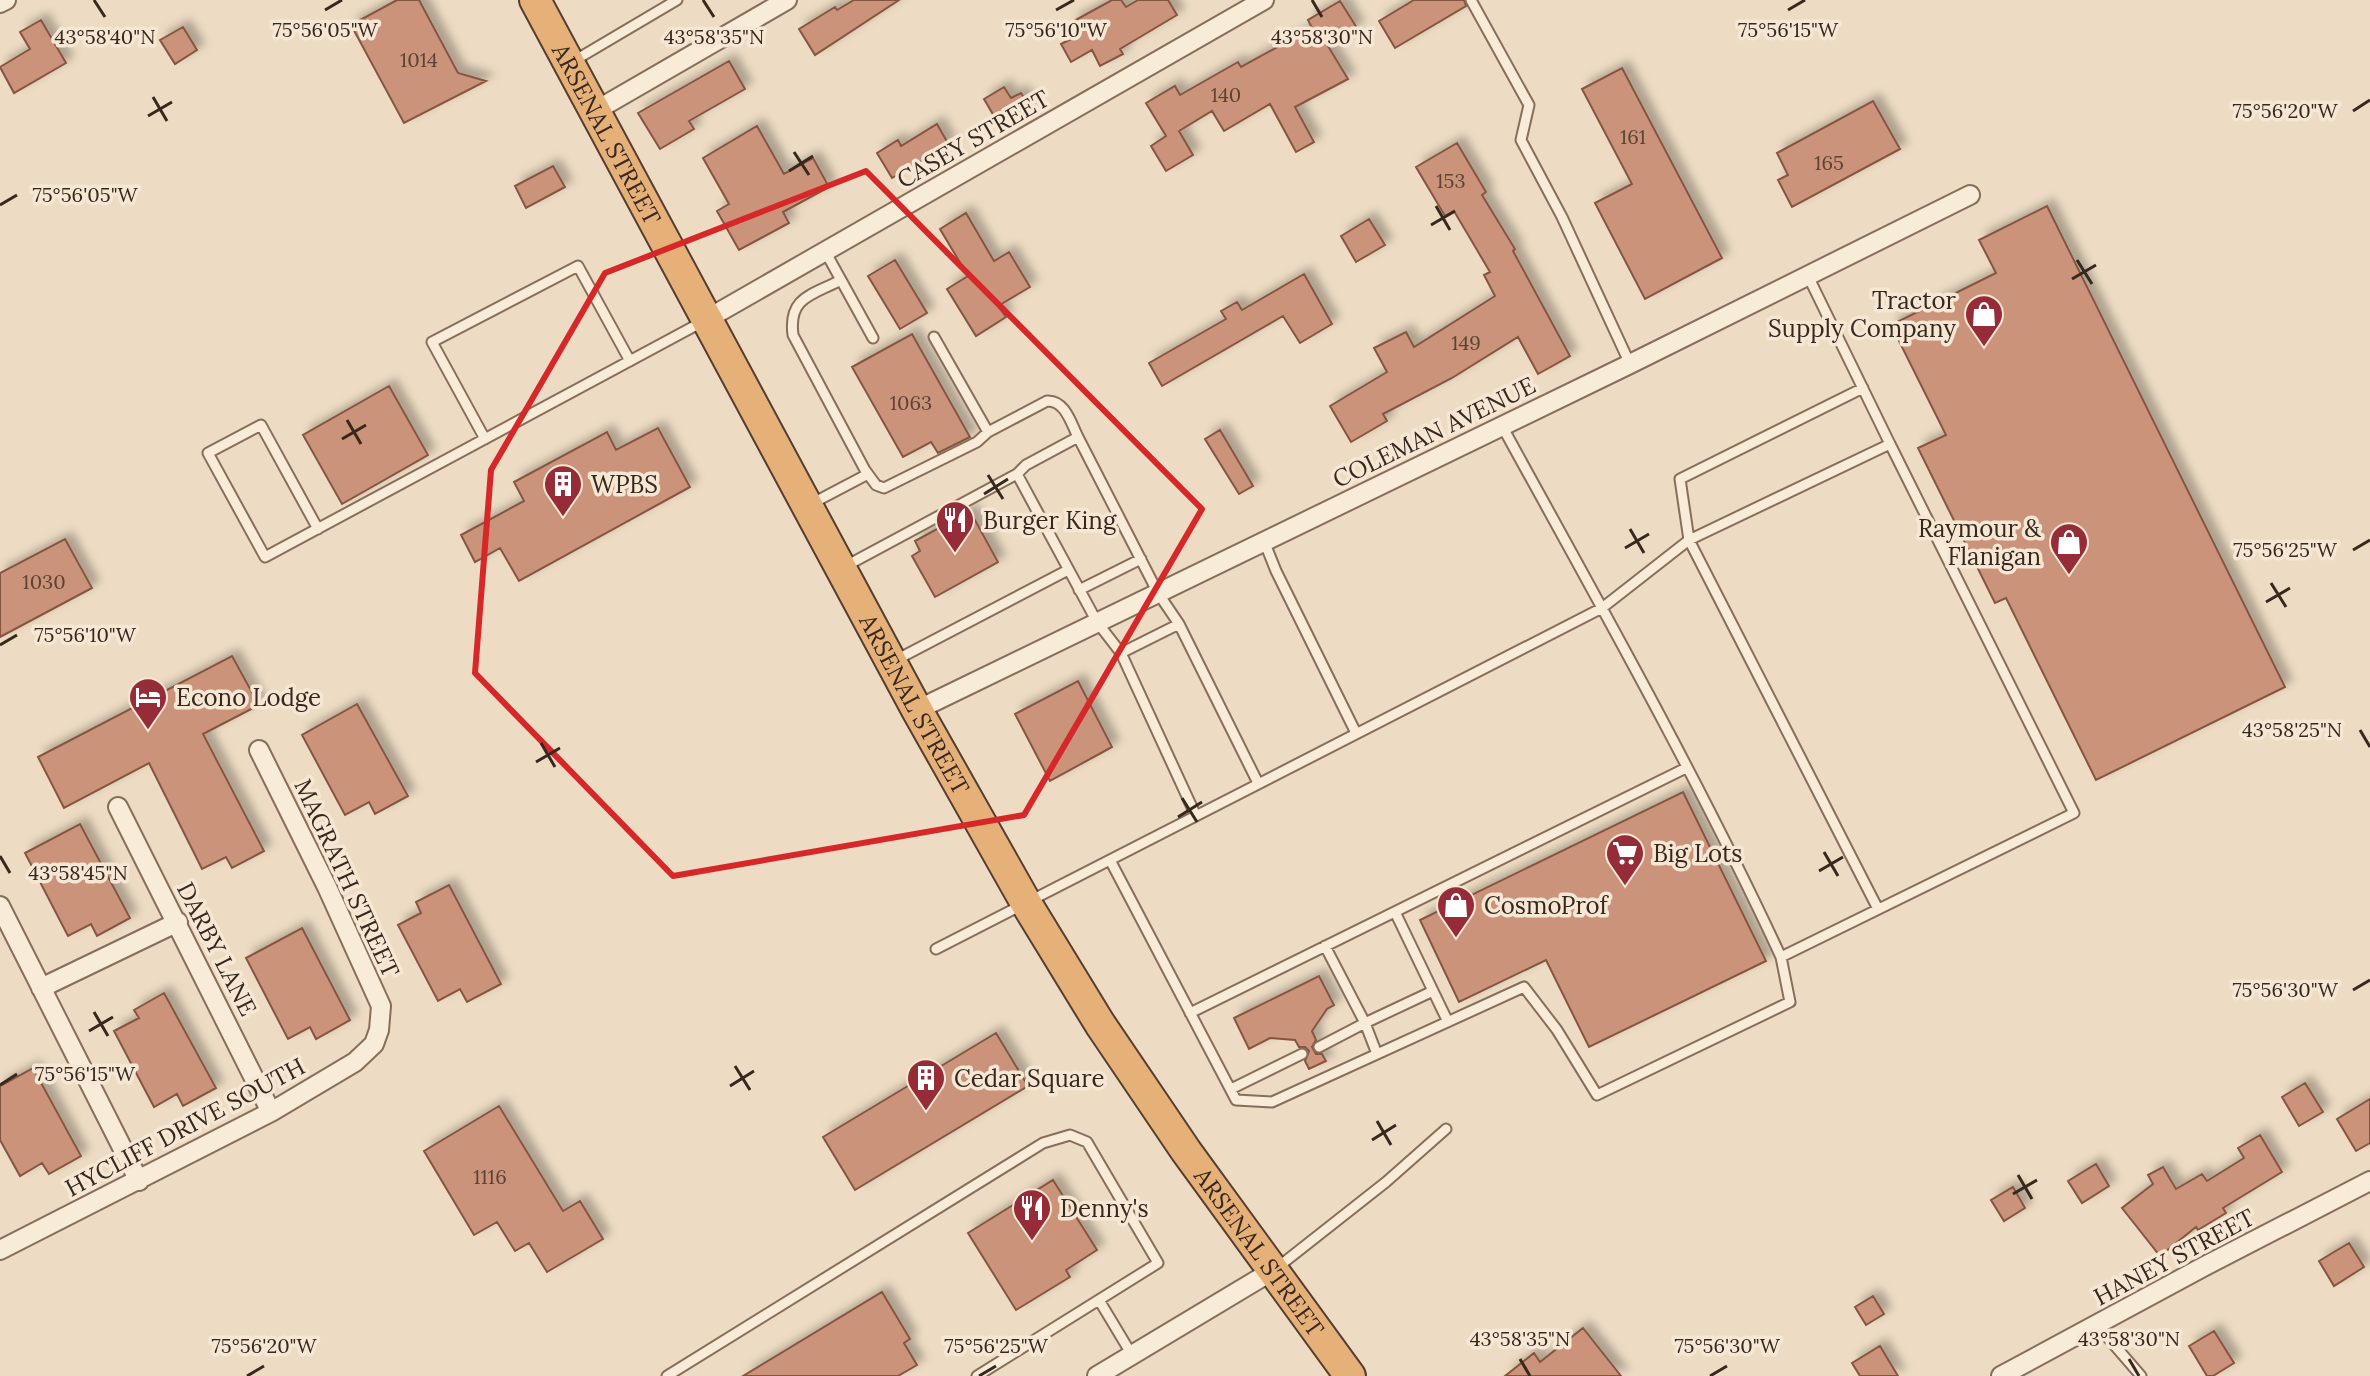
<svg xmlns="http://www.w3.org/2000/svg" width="2370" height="1376" viewBox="0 0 2370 1376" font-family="Lora,serif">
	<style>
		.building { fill: #ca937a; stroke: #865541; stroke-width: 2; filter: url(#shadow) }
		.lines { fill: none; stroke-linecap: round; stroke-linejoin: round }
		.service-casing { stroke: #876e5a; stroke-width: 13 }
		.minor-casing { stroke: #876e5a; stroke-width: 22 }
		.trunk-casing { stroke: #553d2f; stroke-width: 34 }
		.service { stroke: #f8ebd7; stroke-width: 9 }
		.minor { stroke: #f8ebd7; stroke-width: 18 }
		.trunk { stroke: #e6b079; stroke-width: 30 }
		.marked { fill: none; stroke: #d62828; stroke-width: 6; stroke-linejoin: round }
		.ticks { fill: none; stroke: #37281e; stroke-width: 3 }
		.labels { text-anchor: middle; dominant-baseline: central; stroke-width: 7; stroke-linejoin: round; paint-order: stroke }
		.number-label { font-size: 20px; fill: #5c4335 }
		.street-label { font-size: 24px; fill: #37281e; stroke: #f5e7d3 }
		.poi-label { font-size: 24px; fill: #37281e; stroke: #f5e7d3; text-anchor: start }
		.ticks-label { font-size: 20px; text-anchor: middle; fill: #37281e; stroke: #f5e7d3; stroke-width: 7; stroke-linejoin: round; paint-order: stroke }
	</style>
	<defs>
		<filter id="shadow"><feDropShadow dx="7" dy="-7" stdDeviation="4" flood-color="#0004"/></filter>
	</defs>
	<rect width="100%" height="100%" fill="#eddcc3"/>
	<path class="building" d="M397,0H419L458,73L486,81L404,123L351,25Z
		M854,0H899L815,55L799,29L835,7L837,10Z
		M1112,0H1121L1126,7L1138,0H1168L1177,15L1120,49L1123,54L1100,66L1092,50L1071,62L1061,44L1079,35L1072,22Z
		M1414,0H1464L1466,6L1395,48L1379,21Z
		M1340,1L1357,28L1328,46L1348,79L1295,107L1314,142L1296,152L1270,104L1224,131L1212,111L1179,131L1193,155L1166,171L1151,146L1166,136L1146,103L1175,86L1180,95L1238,62L1241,67L1312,28L1308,20Z
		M41,20L66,63L14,93L0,67L30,49L20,32Z
		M183,27L197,50L175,64L160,40Z
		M729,61L745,89L689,121L694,129L660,149L638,113Z
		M1622,68L1722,258L1645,299L1595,203L1632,184L1582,89Z
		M1004,87L1011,98L1021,93L1031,109L1001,128L984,99Z
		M1873,101L1900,149L1792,207L1778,180L1788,175L1777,153Z
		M937,124L949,145L892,178L877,153L898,140L901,146Z
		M757,126L784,174L813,158L829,187L783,212L789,223L739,250L717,211L729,204L703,158Z
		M1457,143L1486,192L1482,195L1515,249L1513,251L1570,356L1538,374L1518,337L1452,378L1383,414L1387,421L1351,442L1330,406L1387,372L1374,348L1406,332L1414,347L1495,296L1484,275L1490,272L1454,211L1445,216L1416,167Z
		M553,166L565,187L526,208L515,186Z
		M2047,206L2285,687L2096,780L2006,598L1995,603L1918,448L1946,435L1891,325L1996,273L1979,240Z
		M966,213L994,261L1009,252L1030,287L998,306L1006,317L976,336L947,289L968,276L940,229Z
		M1369,219L1385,245L1356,262L1341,236Z
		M895,260L927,313L900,329L868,276Z
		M1304,274L1332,324L1300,343L1283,316L1162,386L1149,363L1226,319L1221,311L1237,302L1242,310Z
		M912,334L970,437L938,453L931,442L903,457L852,367Z
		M389,386L428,455L342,504L303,435Z
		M658,428L690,487L519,581L500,548L475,562L461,535L524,501L514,482L607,432L616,450Z
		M1220,430L1253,486L1239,494L1205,439Z
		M970,511L998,562L935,597L912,556L920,551L915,541Z
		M65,539L92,588L0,637V573Z
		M232,656L259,705L203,734L264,851L232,868L226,857L202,869L149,763L64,808L38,757Z
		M1078,681L1112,747L1050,781L1015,714Z
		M357,704L408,796L375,814L369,802L345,815L302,735Z
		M1683,792L1766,961L1589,1047L1546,960L1459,1002L1420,920Z
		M80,824L130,918L97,936L91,924L68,936L25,853Z
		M449,885L501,984L467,1002L460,989L438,1001L398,925L421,913L416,902Z
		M302,928L350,1020L316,1039L310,1027L288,1039L246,958Z
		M1319,976L1334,1005L1327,1009L1312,1031L1316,1040L1312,1047L1316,1054H1322L1326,1061L1309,1069L1305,1061L1309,1051L1305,1047H1299L1295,1040L1270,1038L1249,1049L1234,1018Z
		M164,993L216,1088L183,1106L177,1094L154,1107L114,1031L139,1018L134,1010Z
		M996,1033L1028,1086L855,1190L823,1137Z
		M33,1068L81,1156L49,1174L42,1163L20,1176L0,1140V1086Z
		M2305,1083L2323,1112L2299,1126L2282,1097Z
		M2370,1099V1143L2356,1151L2337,1119Z
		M499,1106L563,1211L580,1201L603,1239L547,1272L529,1243L515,1251L497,1222L474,1235L424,1151Z
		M2260,1135L2282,1172L2223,1208L2226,1213L2198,1230L2196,1227L2160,1256L2122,1208L2153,1184L2148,1175L2163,1167L2176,1189L2202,1174L2207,1181L2244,1158L2238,1148Z
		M2096,1164L2109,1186L2082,1203L2068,1181Z
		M1053,1180L1097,1250L1066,1270L1070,1277L1016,1310L968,1233Z
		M2013,1187L2025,1208L2004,1221L1991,1200Z
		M2349,1243L2364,1267L2334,1286L2319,1261Z
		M882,1292L910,1339L904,1343L917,1365L898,1376H743Z
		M1873,1296L1884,1314L1866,1325L1855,1307Z
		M1583,1328L1621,1376H1505L1534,1353L1540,1362Z
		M2214,1331L2234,1363L2213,1376H2207L2189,1346Z
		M1880,1346L1898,1376H1860L1852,1363Z"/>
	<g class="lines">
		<g class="service-casing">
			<path id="service" d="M1471,0L1529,105L1521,140L1562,217L1630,364
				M572,62L677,0
				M825,251L841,280C812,295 788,297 793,335L865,470L876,485L884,488L977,442L988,432
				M841,280L873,338
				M934,337L988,432L1047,401C1065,400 1071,423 1078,437
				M1863,388L1680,479L1689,540L1878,909
				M1502,426C1598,601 1697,776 1781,957L2074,813L1890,444
				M485,439L432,342L578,266L630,361
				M1017,474L1026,465L1078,437L1158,593L1179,624
				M811,504L868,474
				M318,529L261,425L208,453L265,557L704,321
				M1264,541L1276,571L1356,733
				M844,567L1017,474L1097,622L1121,653
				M1079,590L1141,559
				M894,661L1068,570
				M1196,816L1121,653L1179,624L1258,783
				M1110,860L1236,1100L1272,1102L1524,987L1557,1030L1597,1095L1790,1002L1781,957
				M1395,912L1448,1022
				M936,949L1602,608L1689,540L1890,444L1808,276
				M1190,1013L1686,768
				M1319,1047L1365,1023L1325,946
				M1377,1054L1365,1023L1433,991
				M1231,1089L1302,1054
				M1278,1267L1386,1182L1446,1129
				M1099,1300L1132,1355
				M2097,1325L2141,1376
				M667,1376L1043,1143L1070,1135L1087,1142L1158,1263L977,1376"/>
		</g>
		<g class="minor-casing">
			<path id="minor" d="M0,3L6,0
				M595,111L787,0
				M707,319L1264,0
				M917,710L1630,364L1970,195
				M118,807L271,1112
				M0,906L139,1181
				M41,988L178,922
				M0,1250L271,1112L355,1062L374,1044L379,1030L381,1006L327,887L259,750
				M1097,1376L1272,1271
				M2001,1376L2203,1267L2370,1181"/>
		</g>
		<g class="trunk-casing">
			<g id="trunk">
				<path id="s1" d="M535,0L917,710L1026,903L1100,1024L1186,1151L1350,1376"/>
			</g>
		</g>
		<use href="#service" class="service"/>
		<use href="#minor" class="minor"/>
		<use href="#trunk" class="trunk"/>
	</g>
	<path class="marked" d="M866,171L1202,509L1024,815L673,876L475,673L491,470L605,273Z"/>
	<path class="ticks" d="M94,0L105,17M703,0L714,17M1312,0L1322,17M325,10L342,0M1056,10L1074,0M1788,10L1805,0M153,97L167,121M2353,111L2370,100M148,116L172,102M794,152L809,175M789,171L813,156M0,205L17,195M1436,206L1450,230M1431,225L1455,211M2077,260L2092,284M2072,279L2096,265M347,420L361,444M342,439L366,425M988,475L1003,499M984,494L1008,479M1630,529L1644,553M1625,548L1649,534M2353,550L2370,540M2271,583L2286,607M2266,602L2290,588M0,645L17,635M2360,730L2370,747M541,743L555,767M536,762L560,748M1182,798L1197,822M1178,817L1202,802M1824,852L1838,876M0,856L10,873M1819,871L1843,857M2353,990L2370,980M94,1012L108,1036M89,1031L113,1017M735,1066L750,1090M0,1085L17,1074M730,1086L754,1071M1377,1121L1391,1145M1372,1140L1396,1125M2018,1175L2032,1199M2013,1194L2037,1180M1520,1359L1530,1376M2129,1359L2139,1376M247,1376L264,1366M979,1376L996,1366M1710,1376L1727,1366"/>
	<defs>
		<g id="shop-pin" transform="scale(2)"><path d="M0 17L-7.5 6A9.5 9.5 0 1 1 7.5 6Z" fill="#952c37" stroke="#f5e7d3"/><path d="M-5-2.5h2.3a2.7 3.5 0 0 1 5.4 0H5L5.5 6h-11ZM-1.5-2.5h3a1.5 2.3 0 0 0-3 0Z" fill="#fff"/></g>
		<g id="building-pin" transform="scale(2)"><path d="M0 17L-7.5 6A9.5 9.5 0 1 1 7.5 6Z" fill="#952c37" stroke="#f5e7d3"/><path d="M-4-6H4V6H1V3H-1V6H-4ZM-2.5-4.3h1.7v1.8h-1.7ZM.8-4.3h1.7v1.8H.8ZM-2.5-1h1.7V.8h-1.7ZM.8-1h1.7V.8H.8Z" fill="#fff"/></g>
		<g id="restaurant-pin" transform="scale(2)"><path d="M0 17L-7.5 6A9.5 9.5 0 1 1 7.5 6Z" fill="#952c37" stroke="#f5e7d3"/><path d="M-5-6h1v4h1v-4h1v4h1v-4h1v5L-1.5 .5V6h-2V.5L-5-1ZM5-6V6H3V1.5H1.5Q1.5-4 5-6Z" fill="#fff"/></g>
		<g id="hotel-pin" transform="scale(2)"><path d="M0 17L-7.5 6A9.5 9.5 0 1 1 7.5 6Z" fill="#952c37" stroke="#f5e7d3"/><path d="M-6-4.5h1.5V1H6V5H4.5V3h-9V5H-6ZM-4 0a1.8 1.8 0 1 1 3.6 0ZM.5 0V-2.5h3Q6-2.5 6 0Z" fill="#fff"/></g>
		<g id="supermarket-pin" transform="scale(2)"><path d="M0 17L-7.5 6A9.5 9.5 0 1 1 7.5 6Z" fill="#952c37" stroke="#f5e7d3"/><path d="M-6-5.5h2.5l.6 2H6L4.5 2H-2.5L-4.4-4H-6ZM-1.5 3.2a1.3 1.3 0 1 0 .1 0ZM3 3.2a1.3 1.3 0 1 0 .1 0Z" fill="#fff"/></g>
	</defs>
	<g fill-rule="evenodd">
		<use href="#shop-pin" x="1984" y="314"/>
		<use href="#building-pin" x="563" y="484"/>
		<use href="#restaurant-pin" x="955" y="520"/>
		<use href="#shop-pin" x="2069" y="542"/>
		<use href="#hotel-pin" x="148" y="697"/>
		<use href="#supermarket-pin" x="1625" y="853"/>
		<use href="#shop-pin" x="1456" y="905"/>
		<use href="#building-pin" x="926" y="1078"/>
		<use href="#restaurant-pin" x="1032" y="1208"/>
	</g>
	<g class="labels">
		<g class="number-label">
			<text x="419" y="59">1014</text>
			<text x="1226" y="94">140</text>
			<text x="1633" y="136">161</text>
			<text x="1829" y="162">165</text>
			<text x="1451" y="180">153</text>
			<text x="1466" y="342">149</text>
			<text x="911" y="402">1063</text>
			<text x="44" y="581">1030</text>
			<text x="490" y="1176">1116</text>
		</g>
		<g class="street-label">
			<text stroke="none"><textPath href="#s1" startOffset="152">ARSENAL STREET</textPath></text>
			<text transform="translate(973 139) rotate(-30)">CASEY STREET</text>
			<text transform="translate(1434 432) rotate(-26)">COLEMAN AVENUE</text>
			<text stroke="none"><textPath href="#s1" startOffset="800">ARSENAL STREET</textPath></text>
			<text transform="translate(347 878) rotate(65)">MAGRATH STREET</text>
			<text transform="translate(217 949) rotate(63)">DARBY LANE</text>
			<text transform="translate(185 1127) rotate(-28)">HYCLIFF DRIVE SOUTH</text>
			<text stroke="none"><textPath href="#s1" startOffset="1448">ARSENAL STREET</textPath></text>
			<text transform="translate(2174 1257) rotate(-28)">HANEY STREET</text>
		</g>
		<g class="poi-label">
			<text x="1956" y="300" text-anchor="end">Tractor<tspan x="1956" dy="28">Supply Company</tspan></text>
			<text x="591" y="484">WPBS</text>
			<text x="983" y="520">Burger King</text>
			<text x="2041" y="528" text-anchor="end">Raymour &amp;<tspan x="2041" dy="28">Flanigan</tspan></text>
			<text x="176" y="697">Econo Lodge</text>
			<text x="1653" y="853">Big Lots</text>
			<text x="1484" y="905">CosmoProf</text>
			<text x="954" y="1078">Cedar Square</text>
			<text x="1060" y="1208">Denny's</text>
		</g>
	</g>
	<g class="ticks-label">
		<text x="325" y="37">75°56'05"W</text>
		<text x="1056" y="37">75°56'10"W</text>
		<text x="1788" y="37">75°56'15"W</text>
		<text x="714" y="44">43°58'35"N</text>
		<text x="105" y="44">43°58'40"N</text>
		<text x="1322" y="44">43°58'30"N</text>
		<text x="2285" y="118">75°56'20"W</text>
		<text x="85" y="202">75°56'05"W</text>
		<text x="2285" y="557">75°56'25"W</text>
		<text x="85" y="642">75°56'10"W</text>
		<text x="2292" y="737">43°58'25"N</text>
		<text x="78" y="880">43°58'45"N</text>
		<text x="2285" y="997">75°56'30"W</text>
		<text x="85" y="1081">75°56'15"W</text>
		<text x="1520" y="1346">43°58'35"N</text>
		<text x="2129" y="1346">43°58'30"N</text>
		<text x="264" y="1353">75°56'20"W</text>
		<text x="996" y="1353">75°56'25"W</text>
		<text x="1727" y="1353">75°56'30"W</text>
	</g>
</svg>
